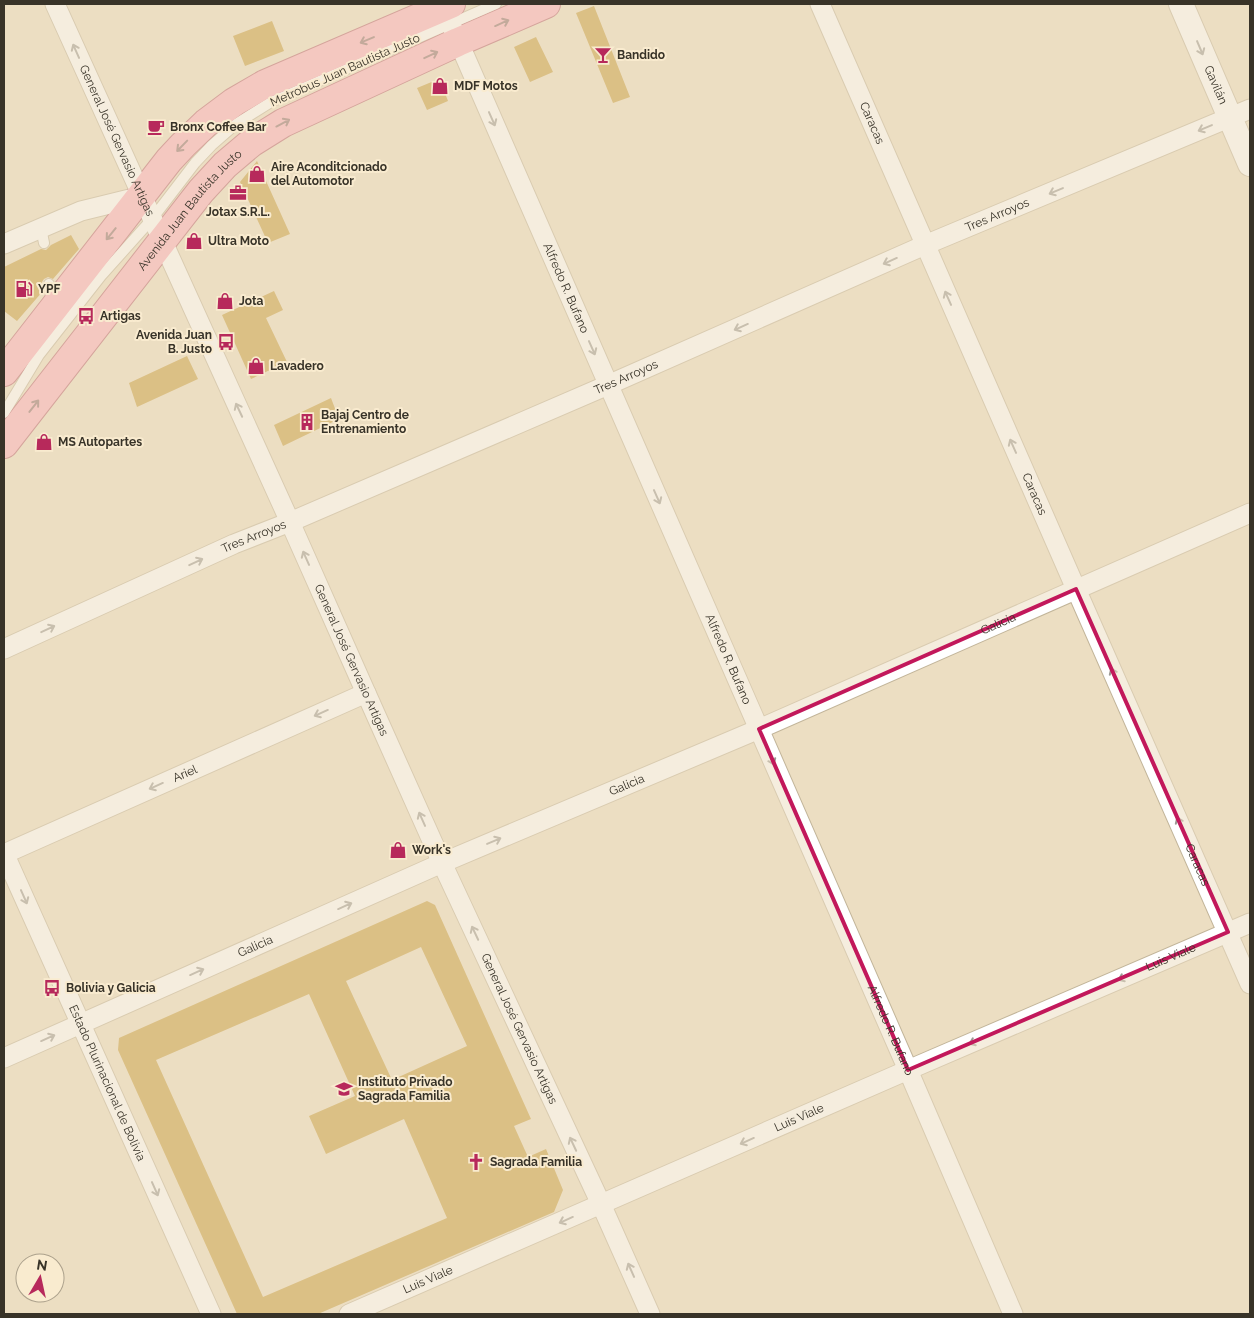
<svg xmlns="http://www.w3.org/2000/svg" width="1254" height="1318" viewBox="0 0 1254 1318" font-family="Raleway,sans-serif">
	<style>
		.building { fill: #c59b3b; fill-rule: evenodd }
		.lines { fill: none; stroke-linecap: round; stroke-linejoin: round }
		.service-casing { stroke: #c2b59a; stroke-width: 12 }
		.minor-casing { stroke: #c2b59a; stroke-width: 21 }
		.tertiary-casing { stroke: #c2b59a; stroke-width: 26 }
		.primary-casing { stroke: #b75f6c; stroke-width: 30 }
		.service { stroke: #fff; stroke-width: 10 }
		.minor { stroke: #fff; stroke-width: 19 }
		.tertiary { stroke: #fff; stroke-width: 24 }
		.primary { stroke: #fdadbd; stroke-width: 28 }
		.oneway { stroke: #916a6b }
		.oneway2 { stroke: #9c9994 }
		.marked { fill: none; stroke: #c2185b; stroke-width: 4; stroke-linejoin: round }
		.labels { text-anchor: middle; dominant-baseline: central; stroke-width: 4; stroke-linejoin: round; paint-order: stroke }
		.poi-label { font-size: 12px; font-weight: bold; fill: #383328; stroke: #f9ebcf; text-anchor: start }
		.street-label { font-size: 12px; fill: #383328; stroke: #f9ebcf }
	</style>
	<rect width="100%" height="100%" fill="#ecdec2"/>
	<path class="building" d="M594,6L630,97L613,103L576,13Z
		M272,21L284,51L245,66L233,36Z
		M536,37L553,72L530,82L514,47Z
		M434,81L442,85L448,101L427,110L417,88Z
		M257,161L290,234L268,243L240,182Z
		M71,235L79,249L53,279L48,277L44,279L42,282L43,291L17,321L4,311V267L41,249L46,250L51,245Z
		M274,291L283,310L266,318L287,362L251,379L222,315Z
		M187,356L198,379L137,407L129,383Z
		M331,398L339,419L283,446L274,425Z
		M427,901L435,905L531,1119L514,1126L528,1157L546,1149L563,1190L554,1212L318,1314H237L118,1050L119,1038ZM421,947L467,1046L392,1080L346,981ZM309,994L355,1096L309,1116L326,1154L404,1119L447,1218L263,1297L156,1060Z"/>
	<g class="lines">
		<g class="service-casing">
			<path id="service" d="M41,228L44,243
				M49,284L52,303
				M4,413L39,355L101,276L152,219L195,163L212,145L236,124L271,102L496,4"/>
		</g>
		<g class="minor-casing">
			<g id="minor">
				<path id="s1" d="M55,4L290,522L366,693L442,863L601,1204L650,1314"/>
				<path id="s2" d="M442,4L908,1070L1013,1314"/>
				<path id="s3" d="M820,4L1076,589L1250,984"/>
				<path d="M4,244L81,211L142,196"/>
				<path id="s4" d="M4,649L234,544L290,522L608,385L925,245L1250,109"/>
				<path id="s5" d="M4,853L211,1314"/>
				<path id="s6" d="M4,854L366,693"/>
				<path id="s7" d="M4,1058L442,863L759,729L1250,513"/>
				<path id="s8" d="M349,1314L908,1070L1250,923"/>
			</g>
		</g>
		<g class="tertiary-casing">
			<g id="tertiary">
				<path id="s9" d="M1181,4L1250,164"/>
			</g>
		</g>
		<g class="primary-casing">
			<g id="primary">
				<path d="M4,372L169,160L183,145L206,123L234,102L265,84L451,4"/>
				<path id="s10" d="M4,444L201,191L225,165L251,143L283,123L458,42L546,4"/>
			</g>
		</g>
		<use href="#service" class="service"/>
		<use href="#minor" class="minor"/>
		<use href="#tertiary" class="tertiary"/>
		<use href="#primary" class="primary"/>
	</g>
	<defs><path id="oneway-shaft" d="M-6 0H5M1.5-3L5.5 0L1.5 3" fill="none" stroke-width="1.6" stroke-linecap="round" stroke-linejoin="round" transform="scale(1.25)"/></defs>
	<g class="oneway">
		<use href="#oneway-shaft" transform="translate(502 23) rotate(-24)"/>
		<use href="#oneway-shaft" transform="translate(367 40) rotate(157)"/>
		<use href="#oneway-shaft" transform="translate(431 55) rotate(-25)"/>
		<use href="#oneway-shaft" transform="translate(283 123) rotate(-28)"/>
		<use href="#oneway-shaft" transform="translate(182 146) rotate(134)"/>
		<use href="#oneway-shaft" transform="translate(111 234) rotate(129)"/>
		<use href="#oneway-shaft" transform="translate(34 406) rotate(-52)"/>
	</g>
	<g class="oneway2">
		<use href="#oneway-shaft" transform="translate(1200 48) rotate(67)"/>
		<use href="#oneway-shaft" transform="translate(76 51) rotate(-114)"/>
		<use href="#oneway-shaft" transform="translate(492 119) rotate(66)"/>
		<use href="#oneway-shaft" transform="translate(1205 128) rotate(157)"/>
		<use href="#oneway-shaft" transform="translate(1056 191) rotate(157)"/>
		<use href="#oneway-shaft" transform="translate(890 261) rotate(156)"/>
		<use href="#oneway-shaft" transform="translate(948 298) rotate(-114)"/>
		<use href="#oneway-shaft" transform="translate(741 327) rotate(156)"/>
		<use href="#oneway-shaft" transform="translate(592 348) rotate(66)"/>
		<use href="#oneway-shaft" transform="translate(239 410) rotate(-115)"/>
		<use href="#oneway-shaft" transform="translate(1013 446) rotate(-114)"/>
		<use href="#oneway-shaft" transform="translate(657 497) rotate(66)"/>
		<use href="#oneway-shaft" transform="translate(306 558) rotate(-114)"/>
		<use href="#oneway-shaft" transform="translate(196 562) rotate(-25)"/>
		<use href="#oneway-shaft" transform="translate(48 629) rotate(-25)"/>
		<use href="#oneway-shaft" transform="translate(1114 675) rotate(-114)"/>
		<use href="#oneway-shaft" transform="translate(321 713) rotate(156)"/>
		<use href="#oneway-shaft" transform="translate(771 758) rotate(66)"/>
		<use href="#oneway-shaft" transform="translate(156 786) rotate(156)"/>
		<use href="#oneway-shaft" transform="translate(422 819) rotate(-114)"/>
		<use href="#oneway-shaft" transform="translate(1180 824) rotate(-114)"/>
		<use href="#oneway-shaft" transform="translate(494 841) rotate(-23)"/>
		<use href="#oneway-shaft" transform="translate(24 897) rotate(66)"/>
		<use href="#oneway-shaft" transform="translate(345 906) rotate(-24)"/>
		<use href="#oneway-shaft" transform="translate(475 933) rotate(-115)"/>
		<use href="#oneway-shaft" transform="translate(197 972) rotate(-24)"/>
		<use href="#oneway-shaft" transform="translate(1125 977) rotate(157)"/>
		<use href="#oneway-shaft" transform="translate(48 1038) rotate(-24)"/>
		<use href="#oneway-shaft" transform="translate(976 1041) rotate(157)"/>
		<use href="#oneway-shaft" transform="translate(747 1141) rotate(156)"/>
		<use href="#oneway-shaft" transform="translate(573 1144) rotate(-115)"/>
		<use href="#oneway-shaft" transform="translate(155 1189) rotate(66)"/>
		<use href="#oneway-shaft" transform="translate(566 1220) rotate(156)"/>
		<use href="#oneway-shaft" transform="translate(631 1270) rotate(-114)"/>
	</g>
	<path d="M0 0H1254V1318H0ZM1076,589L1228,932L908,1070L759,729Z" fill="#ecdec2" fill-opacity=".55" fill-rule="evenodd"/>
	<path class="marked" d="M1076,589L1228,932L908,1070L759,729Z"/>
	<defs>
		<g id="bar-bare" transform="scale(1.35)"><path d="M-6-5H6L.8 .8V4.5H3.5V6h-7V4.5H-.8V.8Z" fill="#b7295b" stroke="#f9ebcf" stroke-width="2.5" paint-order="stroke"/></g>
		<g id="shop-bare" transform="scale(1.35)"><path d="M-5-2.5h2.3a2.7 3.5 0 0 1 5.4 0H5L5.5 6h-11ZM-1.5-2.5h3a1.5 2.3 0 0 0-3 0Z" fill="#b7295b" stroke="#f9ebcf" stroke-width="2.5" paint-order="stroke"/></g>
		<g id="cafe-bare" transform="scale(1.35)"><path d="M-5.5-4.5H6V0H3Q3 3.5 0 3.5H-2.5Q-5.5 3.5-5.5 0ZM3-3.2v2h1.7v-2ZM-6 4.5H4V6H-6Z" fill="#b7295b" stroke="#f9ebcf" stroke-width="2.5" paint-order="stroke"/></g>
		<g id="office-bare" transform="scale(1.35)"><path d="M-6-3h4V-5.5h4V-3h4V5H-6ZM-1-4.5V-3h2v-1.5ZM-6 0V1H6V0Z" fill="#b7295b" stroke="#f9ebcf" stroke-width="2.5" paint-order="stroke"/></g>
		<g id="fuel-bare" transform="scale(1.35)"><path d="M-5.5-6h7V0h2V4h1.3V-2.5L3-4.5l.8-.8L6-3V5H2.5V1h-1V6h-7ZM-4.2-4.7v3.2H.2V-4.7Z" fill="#b7295b" stroke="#f9ebcf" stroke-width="2.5" paint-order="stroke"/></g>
		<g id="bus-bare" transform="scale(1.35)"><path d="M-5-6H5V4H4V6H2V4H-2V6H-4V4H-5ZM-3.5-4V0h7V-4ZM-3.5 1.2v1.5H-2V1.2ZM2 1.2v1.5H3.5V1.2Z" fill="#b7295b" stroke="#f9ebcf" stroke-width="2.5" paint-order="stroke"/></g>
		<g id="building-bare" transform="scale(1.35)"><path d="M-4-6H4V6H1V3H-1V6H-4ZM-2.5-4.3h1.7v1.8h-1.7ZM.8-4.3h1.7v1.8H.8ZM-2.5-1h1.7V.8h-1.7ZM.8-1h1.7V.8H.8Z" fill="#b7295b" stroke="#f9ebcf" stroke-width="2.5" paint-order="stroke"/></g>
		<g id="school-bare" transform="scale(1.35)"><path d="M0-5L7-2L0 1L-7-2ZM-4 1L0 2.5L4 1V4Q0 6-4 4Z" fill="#b7295b" stroke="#f9ebcf" stroke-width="2.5" paint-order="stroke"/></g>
		<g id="church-bare" transform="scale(1.35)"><path d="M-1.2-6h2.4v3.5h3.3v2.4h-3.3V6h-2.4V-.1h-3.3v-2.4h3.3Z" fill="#b7295b" stroke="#f9ebcf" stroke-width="2.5" paint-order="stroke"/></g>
	</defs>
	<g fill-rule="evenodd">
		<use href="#bar-bare" x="603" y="55"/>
		<use href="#shop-bare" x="440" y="86"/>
		<use href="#cafe-bare" x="156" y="127"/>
		<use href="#shop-bare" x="257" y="174"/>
		<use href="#office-bare" x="238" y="193"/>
		<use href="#shop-bare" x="194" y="241"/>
		<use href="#fuel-bare" x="24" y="289"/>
		<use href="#shop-bare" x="225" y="301"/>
		<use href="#bus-bare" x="86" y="316"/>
		<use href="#bus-bare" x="226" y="342"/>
		<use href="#shop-bare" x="256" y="366"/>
		<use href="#building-bare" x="307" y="422"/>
		<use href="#shop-bare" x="44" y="442"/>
		<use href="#shop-bare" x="398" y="850"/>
		<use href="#bus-bare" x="52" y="988"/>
		<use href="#school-bare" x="344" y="1089"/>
		<use href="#church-bare" x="476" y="1162"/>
	</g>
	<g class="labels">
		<g class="poi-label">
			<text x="617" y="55">Bandido</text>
			<text x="454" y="86">MDF Motos</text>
			<text x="170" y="127">Bronx Coffee Bar</text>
			<text x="271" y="167">Aire Aconditcionado<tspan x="271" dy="14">del Automotor</tspan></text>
			<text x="238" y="212" text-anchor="middle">Jotax S.R.L.</text>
			<text x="208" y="241">Ultra Moto</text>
			<text x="38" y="289">YPF</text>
			<text x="239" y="301">Jota</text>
			<text x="100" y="316">Artigas</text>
			<text x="212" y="335" text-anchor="end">Avenida Juan<tspan x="212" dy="14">B. Justo</tspan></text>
			<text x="270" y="366">Lavadero</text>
			<text x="321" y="415">Bajaj Centro de<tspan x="321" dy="14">Entrenamiento</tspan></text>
			<text x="58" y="442">MS Autopartes</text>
			<text x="412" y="850">Work's</text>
			<text x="66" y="988">Bolivia y Galicia</text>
			<text x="358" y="1082">Instituto Privado<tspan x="358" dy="14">Sagrada Familia</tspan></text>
			<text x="490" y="1162">Sagrada Familia</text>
		</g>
		<g class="street-label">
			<text transform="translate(345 70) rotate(-24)">Metrobus Juan Bautista Justo</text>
			<text stroke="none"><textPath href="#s9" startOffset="88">Gavilán</textPath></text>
			<text stroke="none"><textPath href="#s3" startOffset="130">Caracas</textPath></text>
			<text stroke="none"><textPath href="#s1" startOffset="150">General José Gervasio Artigas</textPath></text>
			<text stroke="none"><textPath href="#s10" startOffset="299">Avenida Juan Bautista Justo</textPath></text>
			<text stroke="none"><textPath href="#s4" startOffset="1084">Tres Arroyos</textPath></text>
			<text stroke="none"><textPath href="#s2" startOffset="310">Alfredo R. Bufano</textPath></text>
			<text stroke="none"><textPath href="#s4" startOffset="679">Tres Arroyos</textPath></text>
			<text stroke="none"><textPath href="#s3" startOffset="535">Caracas</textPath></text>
			<text stroke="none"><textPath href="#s4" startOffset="274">Tres Arroyos</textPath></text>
			<text stroke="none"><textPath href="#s7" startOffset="1085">Galicia</textPath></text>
			<text stroke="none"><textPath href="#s2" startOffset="715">Alfredo R. Bufano</textPath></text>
			<text stroke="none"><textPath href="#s1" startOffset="720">General José Gervasio Artigas</textPath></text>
			<text stroke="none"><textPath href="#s6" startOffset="198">Ariel</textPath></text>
			<text stroke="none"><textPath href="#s7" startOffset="680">Galicia</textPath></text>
			<text stroke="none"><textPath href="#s3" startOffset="940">Caracas</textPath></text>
			<text stroke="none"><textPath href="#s7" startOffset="275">Galicia</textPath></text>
			<text stroke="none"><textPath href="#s8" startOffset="896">Luis Viale</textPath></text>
			<text stroke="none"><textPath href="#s1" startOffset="1125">General José Gervasio Artigas</textPath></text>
			<text stroke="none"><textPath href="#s2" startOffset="1120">Alfredo R. Bufano</textPath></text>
			<text stroke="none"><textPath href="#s5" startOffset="252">Estado Plurinacional de Bolivia</textPath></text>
			<text stroke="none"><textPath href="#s8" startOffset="491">Luis Viale</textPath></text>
			<text stroke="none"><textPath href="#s8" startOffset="86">Luis Viale</textPath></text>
		</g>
	</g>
	<rect width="1254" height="1318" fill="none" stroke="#383328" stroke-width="10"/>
	<g transform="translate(40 1278) rotate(9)"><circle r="24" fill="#f9ebcf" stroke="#aca18c"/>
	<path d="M0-4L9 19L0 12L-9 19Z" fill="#b7295b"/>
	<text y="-8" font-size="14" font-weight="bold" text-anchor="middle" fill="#383328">N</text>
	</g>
</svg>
